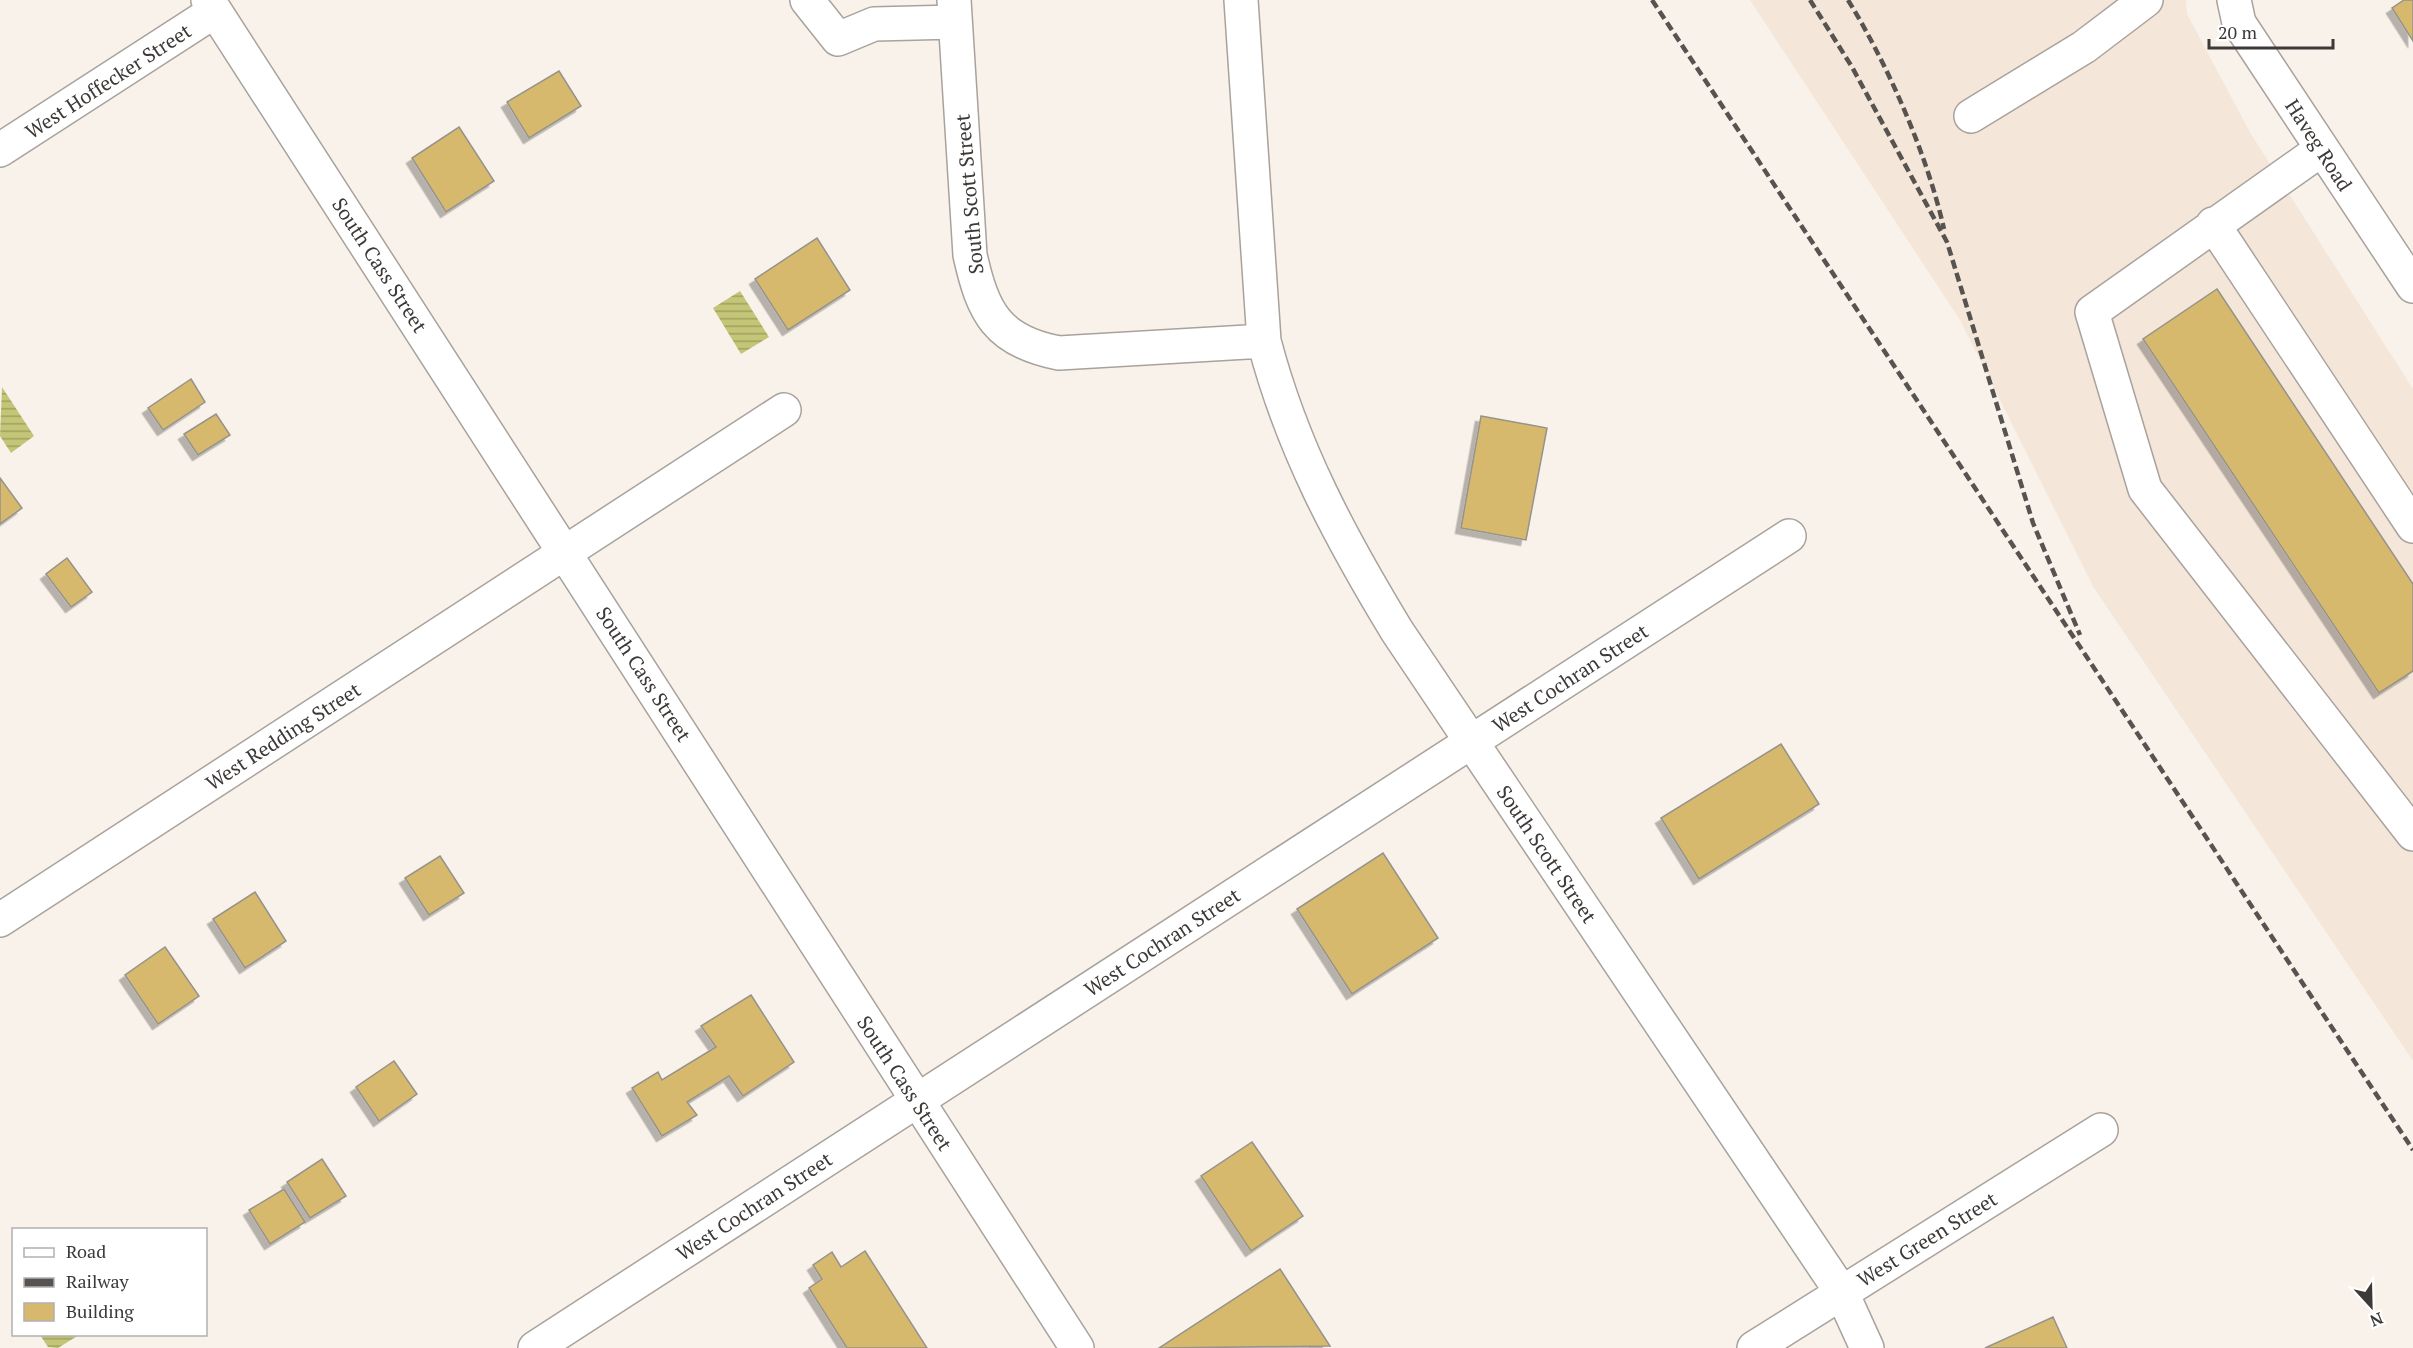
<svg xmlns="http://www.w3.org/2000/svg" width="2413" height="1348" viewBox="0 0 2413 1348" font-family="'PT Serif',serif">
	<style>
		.built { fill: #f4e7da }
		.water { fill: url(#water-rules) }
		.building { fill: #d7b96d; stroke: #96938b; stroke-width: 1.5; filter: url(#shadow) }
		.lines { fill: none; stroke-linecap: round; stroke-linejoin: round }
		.minor-casing { stroke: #a9a29c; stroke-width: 36 }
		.minor { stroke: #fff; stroke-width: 33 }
		.rail { stroke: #575350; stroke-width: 4.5; stroke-dasharray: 9 4.5; stroke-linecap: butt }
		.labels { text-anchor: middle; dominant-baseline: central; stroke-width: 5; stroke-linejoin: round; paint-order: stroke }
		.street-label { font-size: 20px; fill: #3c3937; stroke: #fff }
	</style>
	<defs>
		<pattern id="water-rules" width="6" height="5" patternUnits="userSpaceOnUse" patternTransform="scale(1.5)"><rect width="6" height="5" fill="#c4c577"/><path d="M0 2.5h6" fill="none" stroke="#a0a162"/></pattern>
		<filter id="shadow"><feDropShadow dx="-5.5" dy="5.5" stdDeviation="0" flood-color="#0004"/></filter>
	</defs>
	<rect width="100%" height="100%" fill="#f9f2eb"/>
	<path class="built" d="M1750,0H2186L2187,14L2251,134L2413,389V1061L2094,588L1960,320Z"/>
	<path class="water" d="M740,291L769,337L741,354L713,308Z
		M2,387L34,436L11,453L0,436Z
		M40,1335H79L58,1348L48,1347Z"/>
	<path class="building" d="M2404,0H2413V41L2392,8Z
		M559,71L581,106L529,138L507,102Z
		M459,127L494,181L446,212L412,158Z
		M817,238L850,290L788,330L755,279Z
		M2217,289L2413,584V671L2379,693L2143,339Z
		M191,379L205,402L163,430L148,408Z
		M216,414L230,435L198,455L184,434Z
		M1481,416L1547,428L1526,540L1461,528Z
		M0,478L22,508L0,524Z
		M67,558L92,592L71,607L46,574Z
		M1781,744L1819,804L1699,879L1661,818Z
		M1383,853L1438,938L1352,994L1297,909Z
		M440,856L464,893L429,915L405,878Z
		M255,892L286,941L245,968L213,919Z
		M165,947L199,996L158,1024L125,975Z
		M751,995L794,1062L743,1096L729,1076L687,1102L697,1115L662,1136L632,1088L658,1072L662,1080L716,1047L701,1026Z
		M394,1061L417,1094L379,1121L356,1087Z
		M1252,1142L1303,1216L1251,1251L1201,1176Z
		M322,1159L346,1196L310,1218L287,1182Z
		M284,1189L305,1222L270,1244L249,1210Z
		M865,1251L927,1348H847L809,1288L822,1279L813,1265L832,1252L841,1267Z
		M1280,1269L1330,1346L1159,1348Z
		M2053,1317L2067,1348H1985Z"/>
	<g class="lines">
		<g class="minor-casing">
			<path id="minor" d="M208,0L1077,1348
				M807,0L838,39L874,24L955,22
				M954,0L970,255C983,313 997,341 1059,353L1264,341
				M1241,0L1264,341C1292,448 1340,537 1397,631L1842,1293L1867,1348
				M2234,0L2239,23L2413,286
				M1971,116L2084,47L2146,0
				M2322,149L2092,312L2145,489L2413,834
				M0,150L215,11
				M2213,224L2413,526
				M0,920L784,410
				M535,1348L1789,536
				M1754,1348L2101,1130"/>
		</g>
		<use href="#minor" class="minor"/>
		<path class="rail" d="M1652,0L2413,1150
			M1810,0L1852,67L1947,242L2033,523L2080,635
			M1848,0C1888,65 1927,154 1944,229"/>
	</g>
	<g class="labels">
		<g class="street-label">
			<text transform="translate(108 81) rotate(-33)">West Hoffecker Street</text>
			<text transform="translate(2319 145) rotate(57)">Haveg Road</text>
			<text transform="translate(969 194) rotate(-95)">South Scott Street</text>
			<text transform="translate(380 265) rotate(57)">South Cass Street</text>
			<text transform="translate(644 674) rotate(57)">South Cass Street</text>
			<text transform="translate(1570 678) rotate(-33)">West Cochran Street</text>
			<text transform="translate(283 736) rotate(-33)">West Redding Street</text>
			<text transform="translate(1547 854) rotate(56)">South Scott Street</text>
			<text transform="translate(1162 942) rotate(-33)">West Cochran Street</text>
			<text transform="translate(905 1083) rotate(57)">South Cass Street</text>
			<text transform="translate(754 1206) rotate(-33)">West Cochran Street</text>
			<text transform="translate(1927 1239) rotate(-32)">West Green Street</text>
		</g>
	</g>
	<rect x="12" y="1228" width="195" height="108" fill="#ffffff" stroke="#b1b0af" stroke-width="1.5"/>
	<rect x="24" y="1248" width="30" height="9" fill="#ffffff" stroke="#b1b0af" stroke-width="1.5"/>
	<text x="66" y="1258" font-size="18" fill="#3c3937">Road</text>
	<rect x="24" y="1278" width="30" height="9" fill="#575350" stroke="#b1b0af" stroke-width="1.5"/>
	<text x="66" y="1288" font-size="18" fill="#3c3937">Railway</text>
	<rect x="24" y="1303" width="30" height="18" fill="#d7b96d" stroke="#b1b0af" stroke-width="1.5"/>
	<text x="66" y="1318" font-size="18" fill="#3c3937">Building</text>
	<g transform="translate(2371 1306) rotate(158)" stroke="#ffffff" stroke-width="4.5" paint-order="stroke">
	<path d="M0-4.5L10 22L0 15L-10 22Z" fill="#3c3937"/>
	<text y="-9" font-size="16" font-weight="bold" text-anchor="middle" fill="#3c3937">N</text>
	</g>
	<path d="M2209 39v9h124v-9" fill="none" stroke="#3c3937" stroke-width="3"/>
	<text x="2218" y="39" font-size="18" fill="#3c3937" stroke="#ffffff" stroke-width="4.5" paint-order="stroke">20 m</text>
</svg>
